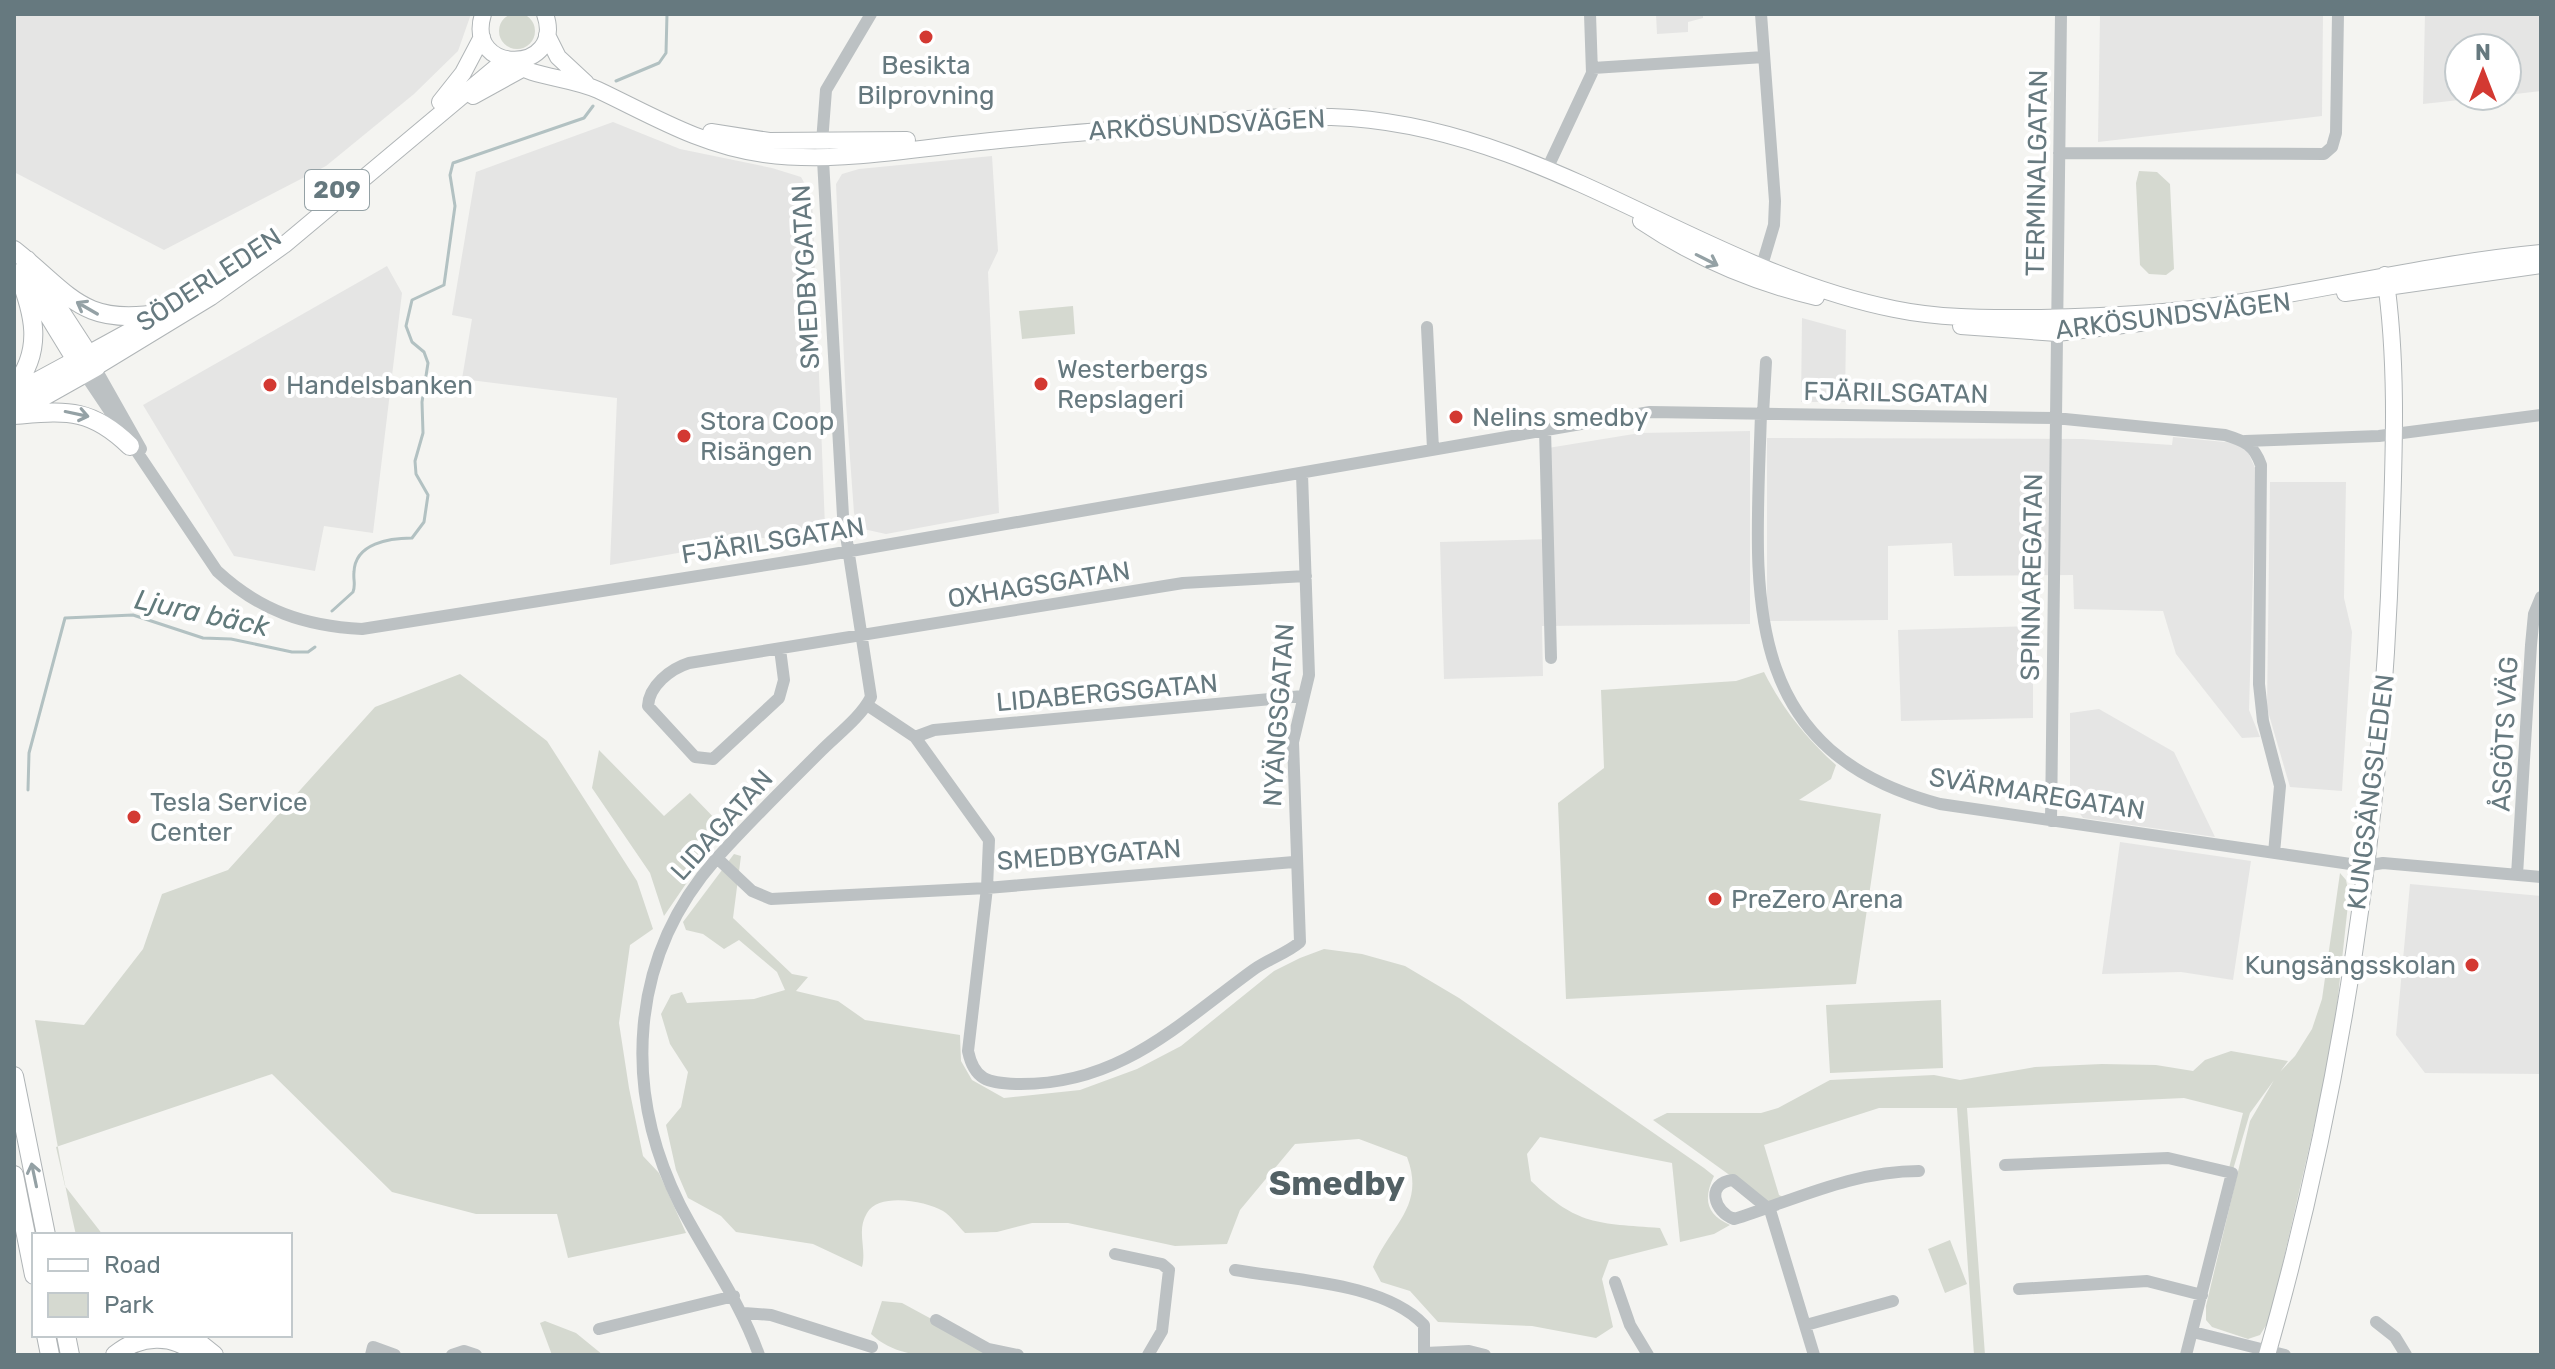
<svg xmlns="http://www.w3.org/2000/svg" width="2555" height="1369" viewBox="0 0 2555 1369" font-family="Rubik,sans-serif">
	<style>
		.built { fill: #e5e5e4 }
		.green { fill: #d5d9d0 }
		.lines { fill: none; stroke-linecap: round; stroke-linejoin: round }
		.stream { stroke: #b2c1c2; stroke-width: 3 }
		.major-casing { stroke: #b0b5b7; stroke-width: 18 }
		.highway-casing { stroke: #afb4b6; stroke-width: 20 }
		.minor { stroke: #bcc1c3; stroke-width: 12 }
		.major { stroke: #fff; stroke-width: 16 }
		.highway { stroke: #fff; stroke-width: 18 }
		.oneway { stroke: #94a1a5 }
		.poi-dot { fill: #d33932; stroke: #fff; stroke-width: 3 }
		.labels { text-anchor: middle; dominant-baseline: central; stroke-width: 8; stroke-linejoin: round; paint-order: stroke }
		.shield { fill: #fff; stroke: #94a1a5; stroke-width: 2 }
		.shield-label { font-size: 24px; font-weight: bold; fill: #66797f }
		.poi-label { font-size: 26px; fill: #66797f; stroke: #fff; text-anchor: start }
		.street-label { font-size: 26px; fill: #66797f; stroke: #fff }
		.water-label { font-size: 28px; font-style: italic; fill: #627b7c; stroke: #fff }
		.district-label { font-size: 34px; font-weight: bold; fill: #536165; stroke: #fff }
	</style>
	<rect width="100%" height="100%" fill="#f4f4f1"/>
	<path class="built" d="M14,14H471L458,51L414,94L326,166L164,250L14,172Z
		M1656,14H1703V18L1688,22V32L1657,34Z
		M2100,14H2323L2322,116L2098,142Z
		M2425,14H2541V91L2507,95V48H2459V96H2496L2423,104Z
		M613,122L680,149L772,168L801,177L812,197L825,527L610,565L617,398L462,379L472,319L452,315L476,172Z
		M992,156L998,251L988,272L999,513L886,534L859,528L854,513L846,403L836,184L842,174L859,169Z
		M387,266L402,293L373,533L324,526L315,571L234,556L143,405Z
		M1802,318L1846,330L1845,402H1801Z
		M1750,431V624L1542,626L1543,676L1444,679L1440,542L1552,539L1548,448L1640,433Z
		M2173,437L2235,443L2247,450L2256,470L2249,710L2260,737L2242,738L2176,654L2163,611L2074,609L2073,575L1954,576L1952,543L1888,546V620L1767,621V438L2082,439L2172,445Z
		M2270,482H2346L2344,598L2352,632L2342,791L2290,787L2267,708Z
		M2033,626V718L1901,721L1898,630Z
		M2099,709L2174,752L2215,837L2083,818L2070,799V713Z
		M2120,842L2251,861L2233,980L2181,972L2102,974Z
		M2410,884L2541,896V1074L2425,1073L2396,1035Z"/>
	<path class="green" d="M499 31a18 18 0 1 1 36 0a18 18 0 1 1-36 0Z
		M2139,171L2157,172L2170,184L2174,269L2166,275L2149,274L2140,265L2136,183Z
		M1073,306L1075,334L1022,339L1019,311Z
		M1764,672C1782,708 1806,738 1836,765L1831,779L1799,800L1881,814L1856,984L1566,999L1558,803L1604,768L1601,690L1736,681Z
		M460,674L547,741L637,881L653,929L630,945L619,1023L629,1088L643,1156L659,1173L686,1233L568,1258L557,1214H476L392,1192L272,1074L56,1147L65,1186L103,1235H76C59,1163 49,1092 35,1020L84,1025L143,949L162,894L228,870L375,707Z
		M599,750L664,816L690,793L724,828L664,916L650,873L592,788Z
		M734,854L741,856L733,918L792,974L808,977L796,991L838,1001L865,1020L960,1035L961,1061L972,1080L1004,1098L1080,1090L1137,1069L1181,1046L1274,971L1300,958L1324,949L1362,954L1405,966L1459,998L1704,1168L1714,1176C1703,1199 1706,1214 1730,1225L1714,1234L1680,1242L1672,1163L1540,1137L1527,1154L1531,1181C1578,1226 1597,1223 1660,1228L1668,1245L1609,1260L1602,1279L1613,1327L1596,1338L1532,1326L1438,1322L1410,1291L1381,1282L1373,1267C1390,1225 1426,1207 1407,1157L1359,1139L1295,1144L1240,1210L1227,1244L1175,1246L1068,1223H1032L997,1232L965,1233C958,1226 951,1216 943,1211C926,1201 879,1192 867,1213C856,1231 867,1248 862,1267L813,1244L736,1232L721,1216L688,1198L676,1170L666,1125L681,1107L688,1072L670,1044L661,1014L671,995L682,992L687,1003L754,999L785,990L777,972L739,940L724,949L703,934L686,930L683,922Z
		M2340,873L2346,880L2349,895L2333,1043L2270,1319L2260,1335L2248,1339L2212,1327L2206,1320V1306L2250,1121L2277,1075L2295,1056L2312,1029L2322,999Z
		M1941,1000L1943,1068L1830,1073L1826,1005Z
		M2231,1051L2288,1061L2250,1113L2232,1173L2228,1172L2243,1113L2184,1098L1967,1108L1985,1355H1974L1957,1108H1879L1764,1145L1779,1195L1787,1199L1770,1210L1742,1184L1653,1120L1667,1113H1761L1778,1108L1830,1080L1934,1075L1960,1080L2035,1067L2102,1064L2156,1065L2193,1071L2205,1060Z
		M1950,1240L1967,1284L1945,1293L1928,1249Z
		M882,1301L902,1303L998,1355C955,1355 904,1365 871,1334Z
		M545,1321L576,1333L603,1355H552L540,1323Z"/>
	<g class="lines">
		<path class="stream" d="M616,81L659,63L666,53L667,14
			M332,611L353,592C356,584 353,580 354,572C355,543 390,538 412,538L424,522L428,495L416,474L415,461L423,433L422,402L428,363L424,352L412,342L406,326L412,300L444,285L455,206L450,175L453,163L584,118L593,106
			M28,790L29,753L65,618L133,615L203,638L231,639L292,652H308L315,647"/>
		<g class="major-casing">
			<path id="major" d="M483,14C464,76 566,74 545,14
				M547,35L558,57L586,83
				M508,61C534,78 569,77 598,90C653,116 702,146 764,154C830,163 897,151 963,144C1032,136 1102,131 1172,125C1232,120 1292,114 1351,118C1551,133 1702,270 1894,309C1942,319 1991,318 2041,318C2103,317 2167,314 2229,304C2333,288 2436,263 2541,253
				M473,96L522,69
				M440,102L463,73L482,37
				M711,132L769,141L907,140
				M1641,221C1696,258 1752,282 1816,297
				M2345,293L2541,265
				M1961,326L2057,333L2148,322
				M88,354L161,314
				M96,367L211,297L284,245L505,60
				M2267,1355C2342,1092 2383,815 2391,542C2394,453 2398,363 2385,275"/>
		</g>
		<g class="highway-casing">
			<path id="highway" d="M14,250C71,295 82,327 162,313
				M32,288L76,360
				M14,387C44,350 34,313 18,273
				M14,394L88,354L27,260
				M16,412L96,367
				M14,415C66,411 90,407 130,446
				M14,1076L46,1235
				M14,1175L34,1275
				M46,1335L50,1355
				M66,1335L70,1355
				M189,1335L214,1355
				M115,1355C139,1335 173,1332 197,1355"/>
		</g>
		<path class="minor" d="M1593,68L1764,57
			M2059,153L2324,154L2332,147L2336,133L2338,14
			M1548,167L1592,73L1590,14
			M1760,272L1774,225L1775,201L1761,14
			M1427,327L1433,449
			M93,364L141,449
			M82,370L217,571C260,611 305,626 362,629L805,559L1650,412L2055,418L2225,435C2245,441 2254,445 2261,465L2259,684L2263,721L2280,786L2274,853
			M1761,413C1756,586 1733,749 1940,804L2364,866L2383,863L2541,877
			M1763,414L1766,362
			M1545,429L1551,658
			M2245,441L2379,436L2541,415
			M780,649L784,680L779,698L713,759L695,757L648,706C649,686 670,669 689,663L1183,583L1306,576
			M867,705L915,737L989,840L987,888L1294,862
			M915,737L934,730L1303,696
			M2051,821L2061,14
			M717,858L752,891L771,899L987,888L968,1051C974,1080 988,1083 1016,1084C1118,1086 1176,1026 1253,970C1268,959 1286,954 1300,942L1293,742L1309,675L1302,474
			M2517,875L2531,645L2534,614L2541,597
			M2005,1165L2168,1158L2232,1173L2186,1355
			M1115,1254L1162,1264L1169,1270L1162,1331L1148,1355
			M1235,1270C1291,1280 1384,1282 1424,1325V1355
			M1615,1282L1630,1325L1648,1355
			M2019,1289L2147,1281L2202,1295
			M744,1313L771,1315L872,1347
			M936,1320L988,1349L1018,1355
			M2376,1322L2395,1337L2406,1355
			M1806,1325L1893,1301
			M599,1329L734,1296
			M2193,1332L2285,1355
			M1425,1353L1469,1351L1485,1355
			M371,1355L373,1347L395,1355
			M452,1355L464,1351L476,1355
			M759,1355C739,1299 707,1257 680,1205C622,1089 629,958 716,859C750,821 786,786 822,750C838,734 861,717 871,697L843,516L822,142L826,90L871,14
			M1814,1355L1770,1210L1733,1180C1705,1183 1714,1212 1734,1219C1795,1200 1853,1171 1919,1171"/>
		<use href="#major" class="major"/>
		<use href="#highway" class="highway"/>
	</g>
	<defs><path id="oneway-shaft" d="M-6 0H5M1.5-3L5.5 0L1.5 3" fill="none" stroke-width="1.6" stroke-linecap="round" stroke-linejoin="round" transform="scale(2)"/></defs>
	<g class="oneway">
		<use href="#oneway-shaft" transform="translate(1707 260) rotate(27)"/>
		<use href="#oneway-shaft" transform="translate(87 308) rotate(-150)"/>
		<use href="#oneway-shaft" transform="translate(77 414) rotate(12)"/>
		<use href="#oneway-shaft" transform="translate(34 1175) rotate(-102)"/>
	</g>
	<g class="poi-dot">
		<circle cx="926" cy="37" r="8"/>
		<circle cx="1041" cy="384" r="8"/>
		<circle cx="270" cy="385" r="8"/>
		<circle cx="1456" cy="417" r="8"/>
		<circle cx="684" cy="436" r="8"/>
		<circle cx="134" cy="817" r="8"/>
		<circle cx="1715" cy="899" r="8"/>
		<circle cx="2472" cy="965" r="8"/>
	</g>
	<g class="labels">
		<rect class="shield" x="305" y="170" width="64" height="40" rx="6"/>
		<g class="shield-label">
			<text x="337" y="190">209</text>
		</g>
		<g class="poi-label">
			<text x="926" y="65" text-anchor="middle">Besikta<tspan x="926" dy="30">Bilprovning</tspan></text>
			<text x="1057" y="369">Westerbergs<tspan x="1057" dy="30">Repslageri</tspan></text>
			<text x="286" y="385">Handelsbanken</text>
			<text x="1472" y="417">Nelins smedby</text>
			<text x="700" y="421">Stora Coop<tspan x="700" dy="30">Risängen</tspan></text>
			<text x="150" y="802">Tesla Service<tspan x="150" dy="30">Center</tspan></text>
			<text x="1731" y="899">PreZero Arena</text>
			<text x="2456" y="965" text-anchor="end">Kungsängsskolan</text>
		</g>
		<g class="street-label">
			<text transform="translate(1207 125) rotate(-3)">ARKÖSUNDSVÄGEN</text>
			<text transform="translate(2037 173) rotate(-89)">TERMINALGATAN</text>
			<text transform="translate(806 277) rotate(-93)">SMEDBYGATAN</text>
			<text transform="translate(209 280) rotate(-33)">SÖDERLEDEN</text>
			<text transform="translate(2173 316) rotate(-7)">ARKÖSUNDSVÄGEN</text>
			<text transform="translate(1896 393) rotate(1)">FJÄRILSGATAN</text>
			<text transform="translate(773 541) rotate(-9)">FJÄRILSGATAN</text>
			<text transform="translate(2032 577) rotate(-89)">SPINNAREGATAN</text>
			<text transform="translate(1039 585) rotate(-9)">OXHAGSGATAN</text>
			<text transform="translate(1107 693) rotate(-5)">LIDABERGSGATAN</text>
			<text transform="translate(1279 715) rotate(-86)">NYÄNGSGATAN</text>
			<text transform="translate(2505 734) rotate(-87)">ÅSGÖTS VÄG</text>
			<text transform="translate(2371 792) rotate(-83)">KUNGSÄNGSLEDEN</text>
			<text transform="translate(2037 794) rotate(9)">SVÄRMAREGATAN</text>
			<text transform="translate(722 825) rotate(-48)">LIDAGATAN</text>
			<text transform="translate(1089 855) rotate(-4)">SMEDBYGATAN</text>
		</g>
		<g class="water-label">
			<text transform="translate(202 613) rotate(12)">Ljura bäck</text>
		</g>
		<g class="district-label">
			<text x="1337" y="1183">Smedby</text>
		</g>
	</g>
	<rect width="2555" height="1369" fill="none" stroke="#66797f" stroke-width="32"/>
	<rect x="32" y="1233" width="260" height="104" fill="#ffffff" stroke="#c2c9cc" stroke-width="2"/>
	<rect x="48" y="1259" width="40" height="12" fill="#ffffff" stroke="#c2c9cc" stroke-width="2"/>
	<text x="104" y="1273" font-size="24" fill="#66797f">Road</text>
	<rect x="48" y="1293" width="40" height="24" fill="#d5d9d0" stroke="#c2c9cc" stroke-width="2"/>
	<text x="104" y="1313" font-size="24" fill="#66797f">Park</text>
	<g transform="translate(2483 72)"><circle r="38" fill="#ffffff" stroke="#c2c9cc" stroke-width="2"/>
	<path d="M0-6L14 30L0 20L-14 30Z" fill="#d33932"/>
	<text y="-12" font-size="22" font-weight="bold" text-anchor="middle" fill="#66797f">N</text>
	</g>
</svg>
